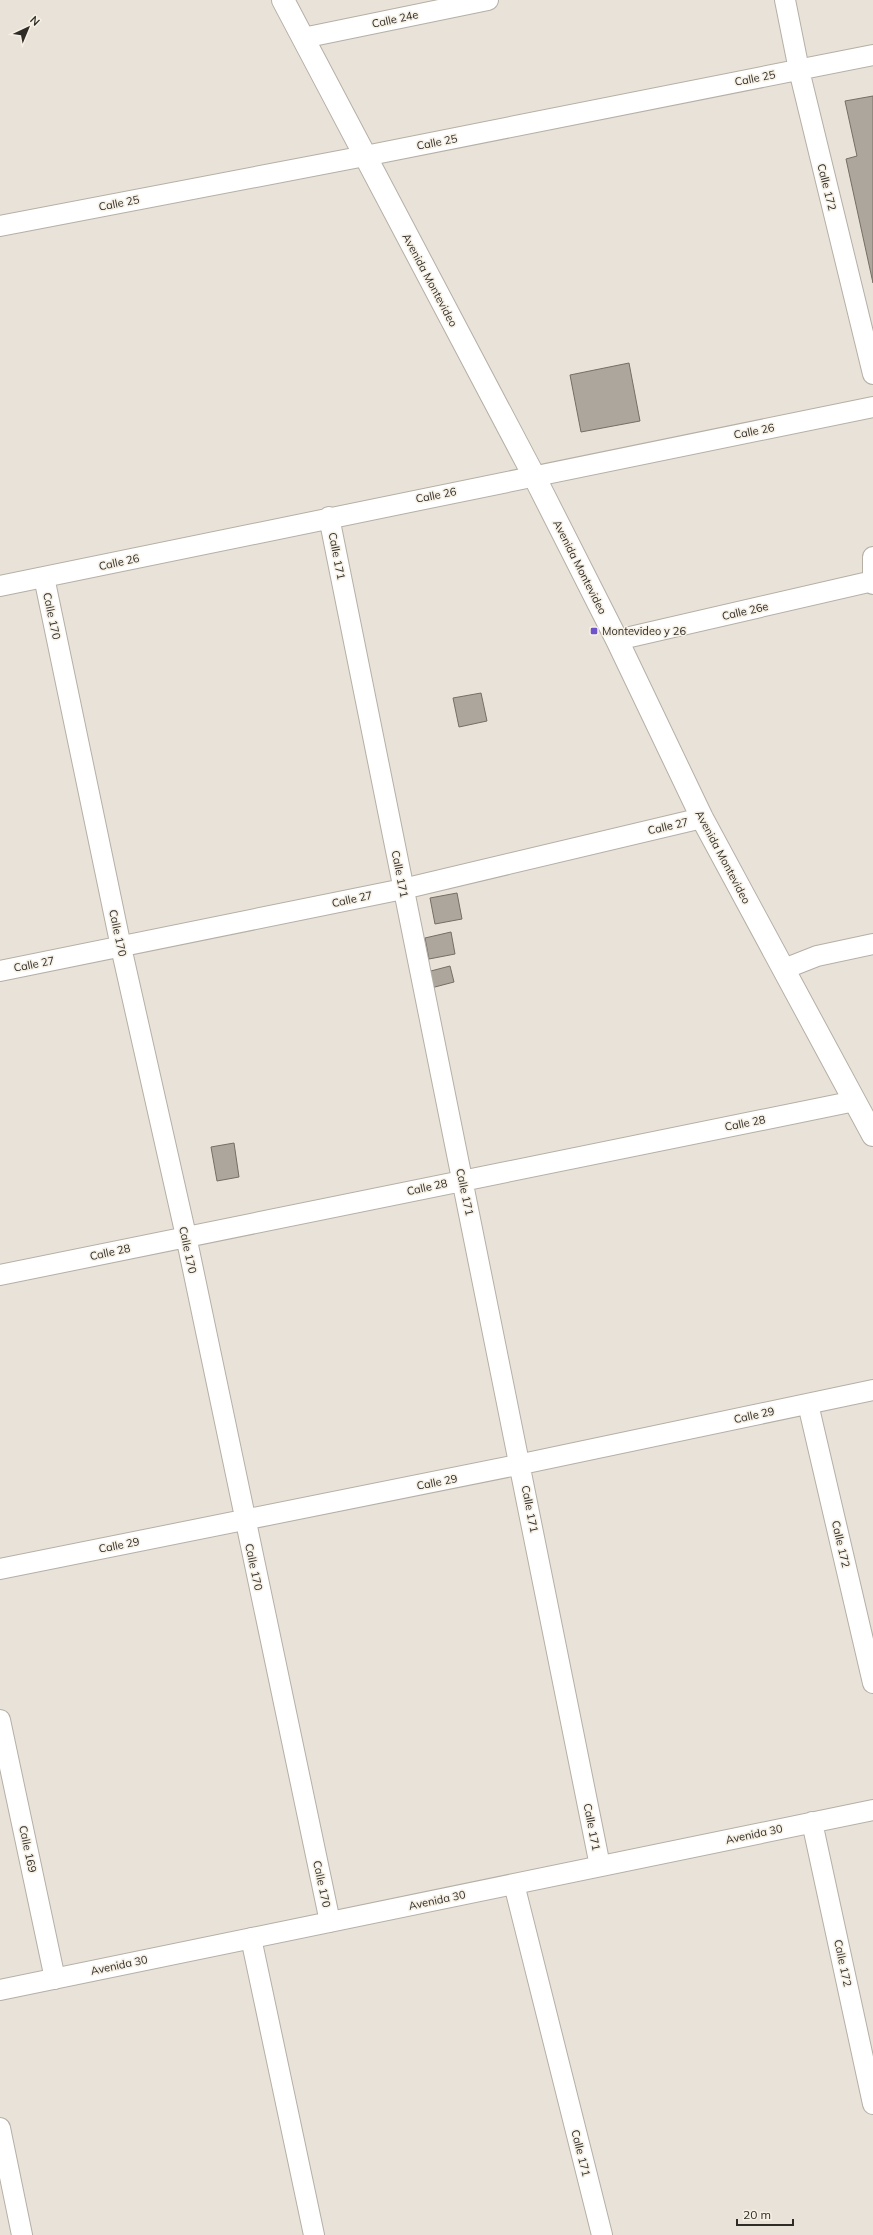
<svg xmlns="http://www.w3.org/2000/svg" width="873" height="2235" viewBox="0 0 873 2235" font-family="Mulish,sans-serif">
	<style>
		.building { fill: #aca69c; stroke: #746e64 }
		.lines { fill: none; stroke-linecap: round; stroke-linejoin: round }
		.minor-casing { stroke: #b5afa5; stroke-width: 22 }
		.major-casing { stroke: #b5afa5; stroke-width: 24 }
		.minor { stroke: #fff; stroke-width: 20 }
		.major { stroke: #fff; stroke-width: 22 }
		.poi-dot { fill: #6e53cc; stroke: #f6f0e5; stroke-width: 1.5 }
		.labels { text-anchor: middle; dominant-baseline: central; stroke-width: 3; stroke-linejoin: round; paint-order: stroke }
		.street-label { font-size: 11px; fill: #2f2c28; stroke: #f6f0e5 }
		.poi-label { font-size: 11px; fill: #2f2c28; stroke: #f6f0e5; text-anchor: start }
	</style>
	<rect width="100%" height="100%" fill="#e9e2d8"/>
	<path class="building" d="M873,96V283L846,159L857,156L845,101Z
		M629,363L640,421L581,432L570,375Z
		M481,693L487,721L459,727L453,698Z
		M457,893L462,919L435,924L430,898Z
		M451,932L455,954L429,959L425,938Z
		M450,966L454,982L431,988L427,972Z
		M234,1143L239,1177L217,1181L211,1147Z"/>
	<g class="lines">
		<g class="minor-casing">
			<path id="minor" d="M785,0L799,70L873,374
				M303,38L488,0
				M0,226L365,156L873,55
				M329,517C418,967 512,1416 600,1866
				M873,557V584
				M44,577L121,947L186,1236L330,1922
				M0,586L873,407
				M617,640L873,581
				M784,969L817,956L873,944
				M0,971L403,889L702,818
				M0,1275L855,1101
				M808,1404L873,1683
				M0,1569L522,1464L873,1390
				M0,1720L55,1979
				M812,1822L873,2104
				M514,1884L602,2235
				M251,1938L314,2235
				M0,1990L873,1810
				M0,2128L22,2235"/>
		</g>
		<g class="major-casing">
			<path id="major" d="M283,0L534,476L617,640L702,818L873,1135"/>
		</g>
		<use href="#minor" class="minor"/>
		<use href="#major" class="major"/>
	</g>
	<rect class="poi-dot" x="590" y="627" width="8" height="8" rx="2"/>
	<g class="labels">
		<g class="street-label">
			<text transform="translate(395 19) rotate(-12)">Calle 24e</text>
			<text transform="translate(755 78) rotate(-11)">Calle 25</text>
			<text transform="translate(437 142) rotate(-11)">Calle 25</text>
			<text transform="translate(827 187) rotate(76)">Calle 172</text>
			<text transform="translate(119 203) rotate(-11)">Calle 25</text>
			<text transform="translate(430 280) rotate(62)">Avenida Montevideo</text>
			<text transform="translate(754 431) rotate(-11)">Calle 26</text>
			<text transform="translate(436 495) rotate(-11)">Calle 26</text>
			<text transform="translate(337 556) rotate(79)">Calle 171</text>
			<text transform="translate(119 562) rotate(-12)">Calle 26</text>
			<text transform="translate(580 567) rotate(63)">Avenida Montevideo</text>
			<text transform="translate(745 611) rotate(-13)">Calle 26e</text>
			<text transform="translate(52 616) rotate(78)">Calle 170</text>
			<text transform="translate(668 826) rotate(-13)">Calle 27</text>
			<text transform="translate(723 857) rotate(62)">Avenida Montevideo</text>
			<text transform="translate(400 874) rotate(79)">Calle 171</text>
			<text transform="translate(352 899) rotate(-12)">Calle 27</text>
			<text transform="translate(118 933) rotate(78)">Calle 170</text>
			<text transform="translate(34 964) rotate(-11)">Calle 27</text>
			<text transform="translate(745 1123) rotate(-11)">Calle 28</text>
			<text transform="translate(427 1187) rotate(-12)">Calle 28</text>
			<text transform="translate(465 1192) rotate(78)">Calle 171</text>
			<text transform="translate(188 1250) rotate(78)">Calle 170</text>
			<text transform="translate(110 1252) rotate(-12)">Calle 28</text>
			<text transform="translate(754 1415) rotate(-12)">Calle 29</text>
			<text transform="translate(437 1482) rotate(-11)">Calle 29</text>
			<text transform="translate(530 1509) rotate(79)">Calle 171</text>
			<text transform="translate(841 1544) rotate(77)">Calle 172</text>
			<text transform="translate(119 1545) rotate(-11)">Calle 29</text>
			<text transform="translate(254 1567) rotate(78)">Calle 170</text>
			<text transform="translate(592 1827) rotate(79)">Calle 171</text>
			<text transform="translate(754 1834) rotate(-12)">Avenida 30</text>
			<text transform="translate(28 1849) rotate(78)">Calle 169</text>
			<text transform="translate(322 1884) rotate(78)">Calle 170</text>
			<text transform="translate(437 1900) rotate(-12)">Avenida 30</text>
			<text transform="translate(843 1963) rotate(78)">Calle 172</text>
			<text transform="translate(119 1965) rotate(-12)">Avenida 30</text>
			<text transform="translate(581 2153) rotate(76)">Calle 171</text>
		</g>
		<g class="poi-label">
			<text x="602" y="631">Montevideo y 26</text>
		</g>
	</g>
	<g transform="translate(28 28) rotate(44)" stroke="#f6f0e5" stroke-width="3" paint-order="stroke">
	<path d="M0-3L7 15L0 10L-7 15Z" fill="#2f2c28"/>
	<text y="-6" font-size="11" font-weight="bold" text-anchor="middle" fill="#2f2c28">N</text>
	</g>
	<path d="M737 2219v6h56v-6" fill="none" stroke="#2f2c28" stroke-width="2"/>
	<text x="743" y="2219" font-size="12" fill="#2f2c28" stroke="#f6f0e5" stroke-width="3" paint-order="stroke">20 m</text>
</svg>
